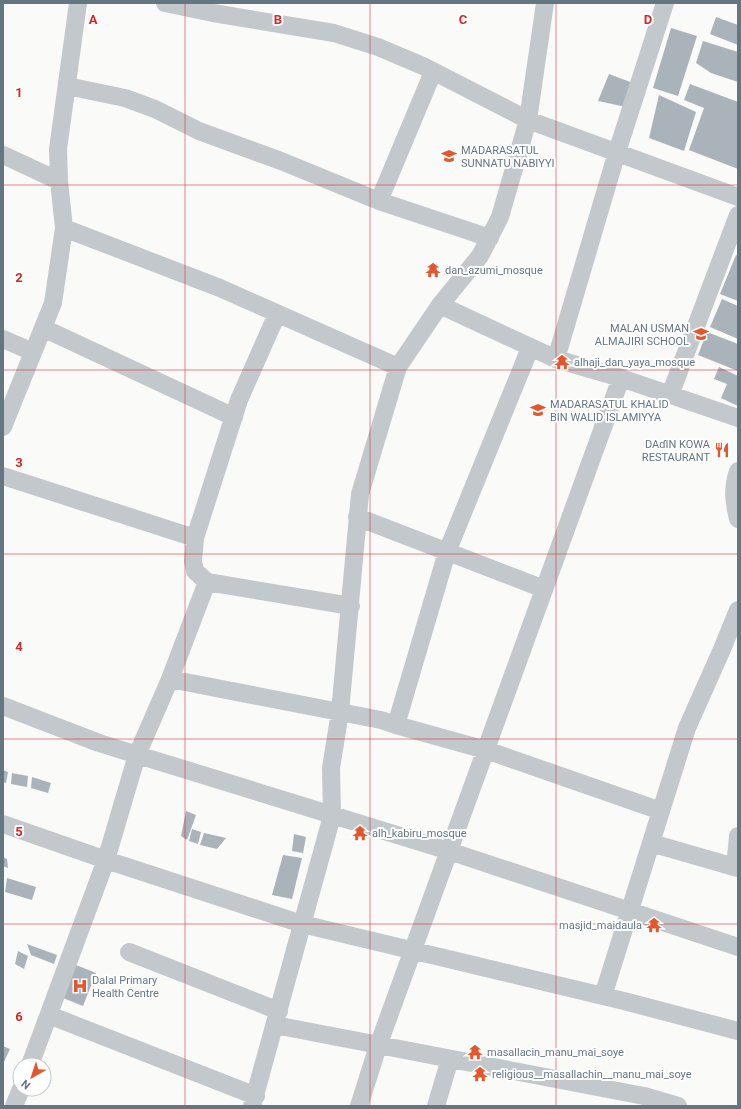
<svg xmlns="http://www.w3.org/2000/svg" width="741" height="1109" viewBox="0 0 741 1109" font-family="Roboto,sans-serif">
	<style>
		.building { fill: #aab3b9 }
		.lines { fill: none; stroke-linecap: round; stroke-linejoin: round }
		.minor { stroke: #c3c8cc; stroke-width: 18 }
		.grid { fill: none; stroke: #d62828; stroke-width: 1; stroke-opacity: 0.55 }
		.labels { text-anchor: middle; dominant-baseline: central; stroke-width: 4; stroke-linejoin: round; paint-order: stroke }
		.poi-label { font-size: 11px; fill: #657683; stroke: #fff; text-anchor: start }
		.grid-label { font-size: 13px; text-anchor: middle; font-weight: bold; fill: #d62828; stroke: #fff; stroke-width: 4; stroke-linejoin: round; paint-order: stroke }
	</style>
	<rect width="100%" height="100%" fill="#fafaf8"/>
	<path class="building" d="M716,17L738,25V45L710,34Z
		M671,28L697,36L678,96L653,88Z
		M703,41L738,52V82L711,73L696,63Z
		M609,74L633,83L626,107L598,101Z
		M690,84L738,102V169L689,150L704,108L684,100Z
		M659,95L696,112L684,151L649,138Z
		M736,255L738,256V301L720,294Z
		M722,299L738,306V339L710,327Z
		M707,332L738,344V371L698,355Z
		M719,367L738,376V406L721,398L727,384L714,379Z
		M3,770L8,772L6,783L3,782Z
		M12,773L28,776L27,787L11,784Z
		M32,777L51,783L48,793L31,788Z
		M186,811L196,815L187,840L181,836Z
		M192,829L201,832L198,844L189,841Z
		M204,833L226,838L217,849L200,845Z
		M294,834L306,837L303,853L292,851Z
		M283,855L302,858L292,899L272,895Z
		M3,857L7,859L8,868L3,866Z
		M7,878L36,887L32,900L5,892Z
		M27,944L57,955L54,964L31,955Z
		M18,951L28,956L24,969L15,964Z
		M76,965L96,973L83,1006L63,998Z
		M3,1046L10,1049L3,1064Z"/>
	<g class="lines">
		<path class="minor" d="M165,3L213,13L334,33L378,47L423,66L528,120L738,197
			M67,86L125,98L155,109L199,131L281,161L379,201L490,238
			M3,155L59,181
			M379,201L433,72
			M64,228L220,288L398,367
			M277,314L239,400L195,538L193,561L195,571L207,582L351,606
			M43,328L234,417
			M3,339L33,352
			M556,359L617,152L665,3
			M621,378L738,418
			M670,395L738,215
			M3,427L53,303L64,228L59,181L58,149L78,3
			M738,471C732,489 734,502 738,519
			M3,476L195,538
			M357,517L544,589
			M170,679L381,720L396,725L447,552L530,348
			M3,706L99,743L449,851L738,947
			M396,725L486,750L661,811
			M3,824L106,860L302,924L624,1001L738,1031
			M651,843L738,868
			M735,867L738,836
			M129,952L279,1011
			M603,996L687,728L723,647L738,610
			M49,1015L256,1096
			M275,1025L644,1096L678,1106
			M30,1065L106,860L137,755L170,679L207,582
			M14,1106L21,1089
			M252,1106L332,816L331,768L340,712L360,494L398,367L440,305
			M359,1106L378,1046L621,378L556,359L440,305L480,256L500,217L528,120L545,3
			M436,1106L450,1059"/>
	</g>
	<path class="grid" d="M185,3V1106M370,3V1106M556,3V1106M3,185H738M3,370H738M3,554H738M3,739H738M3,924H738"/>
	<defs>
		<g id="school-bare" transform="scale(1.2)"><path d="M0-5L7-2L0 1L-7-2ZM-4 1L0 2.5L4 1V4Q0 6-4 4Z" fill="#e4572e" stroke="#fff" stroke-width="2.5" paint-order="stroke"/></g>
		<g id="temple-bare" transform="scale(1.2)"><path d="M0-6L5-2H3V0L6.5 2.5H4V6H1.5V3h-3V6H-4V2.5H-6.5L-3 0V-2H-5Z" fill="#e4572e" stroke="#fff" stroke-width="2.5" paint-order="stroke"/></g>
		<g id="restaurant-bare" transform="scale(1.2)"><path d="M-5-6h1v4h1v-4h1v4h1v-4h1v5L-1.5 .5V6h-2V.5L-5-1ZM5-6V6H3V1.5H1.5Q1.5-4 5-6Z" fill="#e4572e" stroke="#fff" stroke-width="2.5" paint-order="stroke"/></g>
		<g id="hospital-bare" transform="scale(1.2)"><path d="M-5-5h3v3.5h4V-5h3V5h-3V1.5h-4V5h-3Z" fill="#e4572e" stroke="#fff" stroke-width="2.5" paint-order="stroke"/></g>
	</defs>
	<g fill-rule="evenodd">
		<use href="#school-bare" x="449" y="156"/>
		<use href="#temple-bare" x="433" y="270"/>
		<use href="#school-bare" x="701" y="334"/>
		<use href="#temple-bare" x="562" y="362"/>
		<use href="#school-bare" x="538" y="410"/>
		<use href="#restaurant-bare" x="722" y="450"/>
		<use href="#temple-bare" x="360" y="833"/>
		<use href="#temple-bare" x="654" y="925"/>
		<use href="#hospital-bare" x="80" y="986"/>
		<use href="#temple-bare" x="475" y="1052"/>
		<use href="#temple-bare" x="480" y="1074"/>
	</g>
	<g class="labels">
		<g class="poi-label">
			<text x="461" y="150">MADARASATUL<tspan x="461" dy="13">SUNNATU NABIYYI</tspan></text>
			<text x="445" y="270">dan_azumi_mosque</text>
			<text x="689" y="328" text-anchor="end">MALAN USMAN<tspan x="689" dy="13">ALMAJIRI SCHOOL</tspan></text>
			<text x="574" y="362">alhaji_dan_yaya_mosque</text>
			<text x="550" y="404">MADARASATUL KHALID<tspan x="550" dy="13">BIN WALID ISLAMIYYA</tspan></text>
			<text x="710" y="444" text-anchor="end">DAɗIN KOWA<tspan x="710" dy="13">RESTAURANT</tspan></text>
			<text x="372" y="833">alh_kabiru_mosque</text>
			<text x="642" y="925" text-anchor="end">masjid_maidaula</text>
			<text x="92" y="980">Dalal Primary<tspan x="92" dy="13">Health Centre</tspan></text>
			<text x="487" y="1052">masallacin_manu_mai_soye</text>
			<text x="492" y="1074">religious__masallachin__manu_mai_soye</text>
		</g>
	</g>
	<g class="grid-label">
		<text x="93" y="24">A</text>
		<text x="278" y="24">B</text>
		<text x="463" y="24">C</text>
		<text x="648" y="24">D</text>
		<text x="19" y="97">1</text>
		<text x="19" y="282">2</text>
		<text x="19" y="467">3</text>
		<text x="19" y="651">4</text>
		<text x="19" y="836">5</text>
		<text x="19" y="1021">6</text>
	</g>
	<rect width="741" height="1109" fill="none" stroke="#657683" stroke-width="8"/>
	<g transform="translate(32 1077) rotate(219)"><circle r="19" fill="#ffffff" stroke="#c1c8cd"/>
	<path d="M0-3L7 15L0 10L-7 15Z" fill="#e4572e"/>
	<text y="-6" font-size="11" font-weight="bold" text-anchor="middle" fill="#657683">N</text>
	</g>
</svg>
